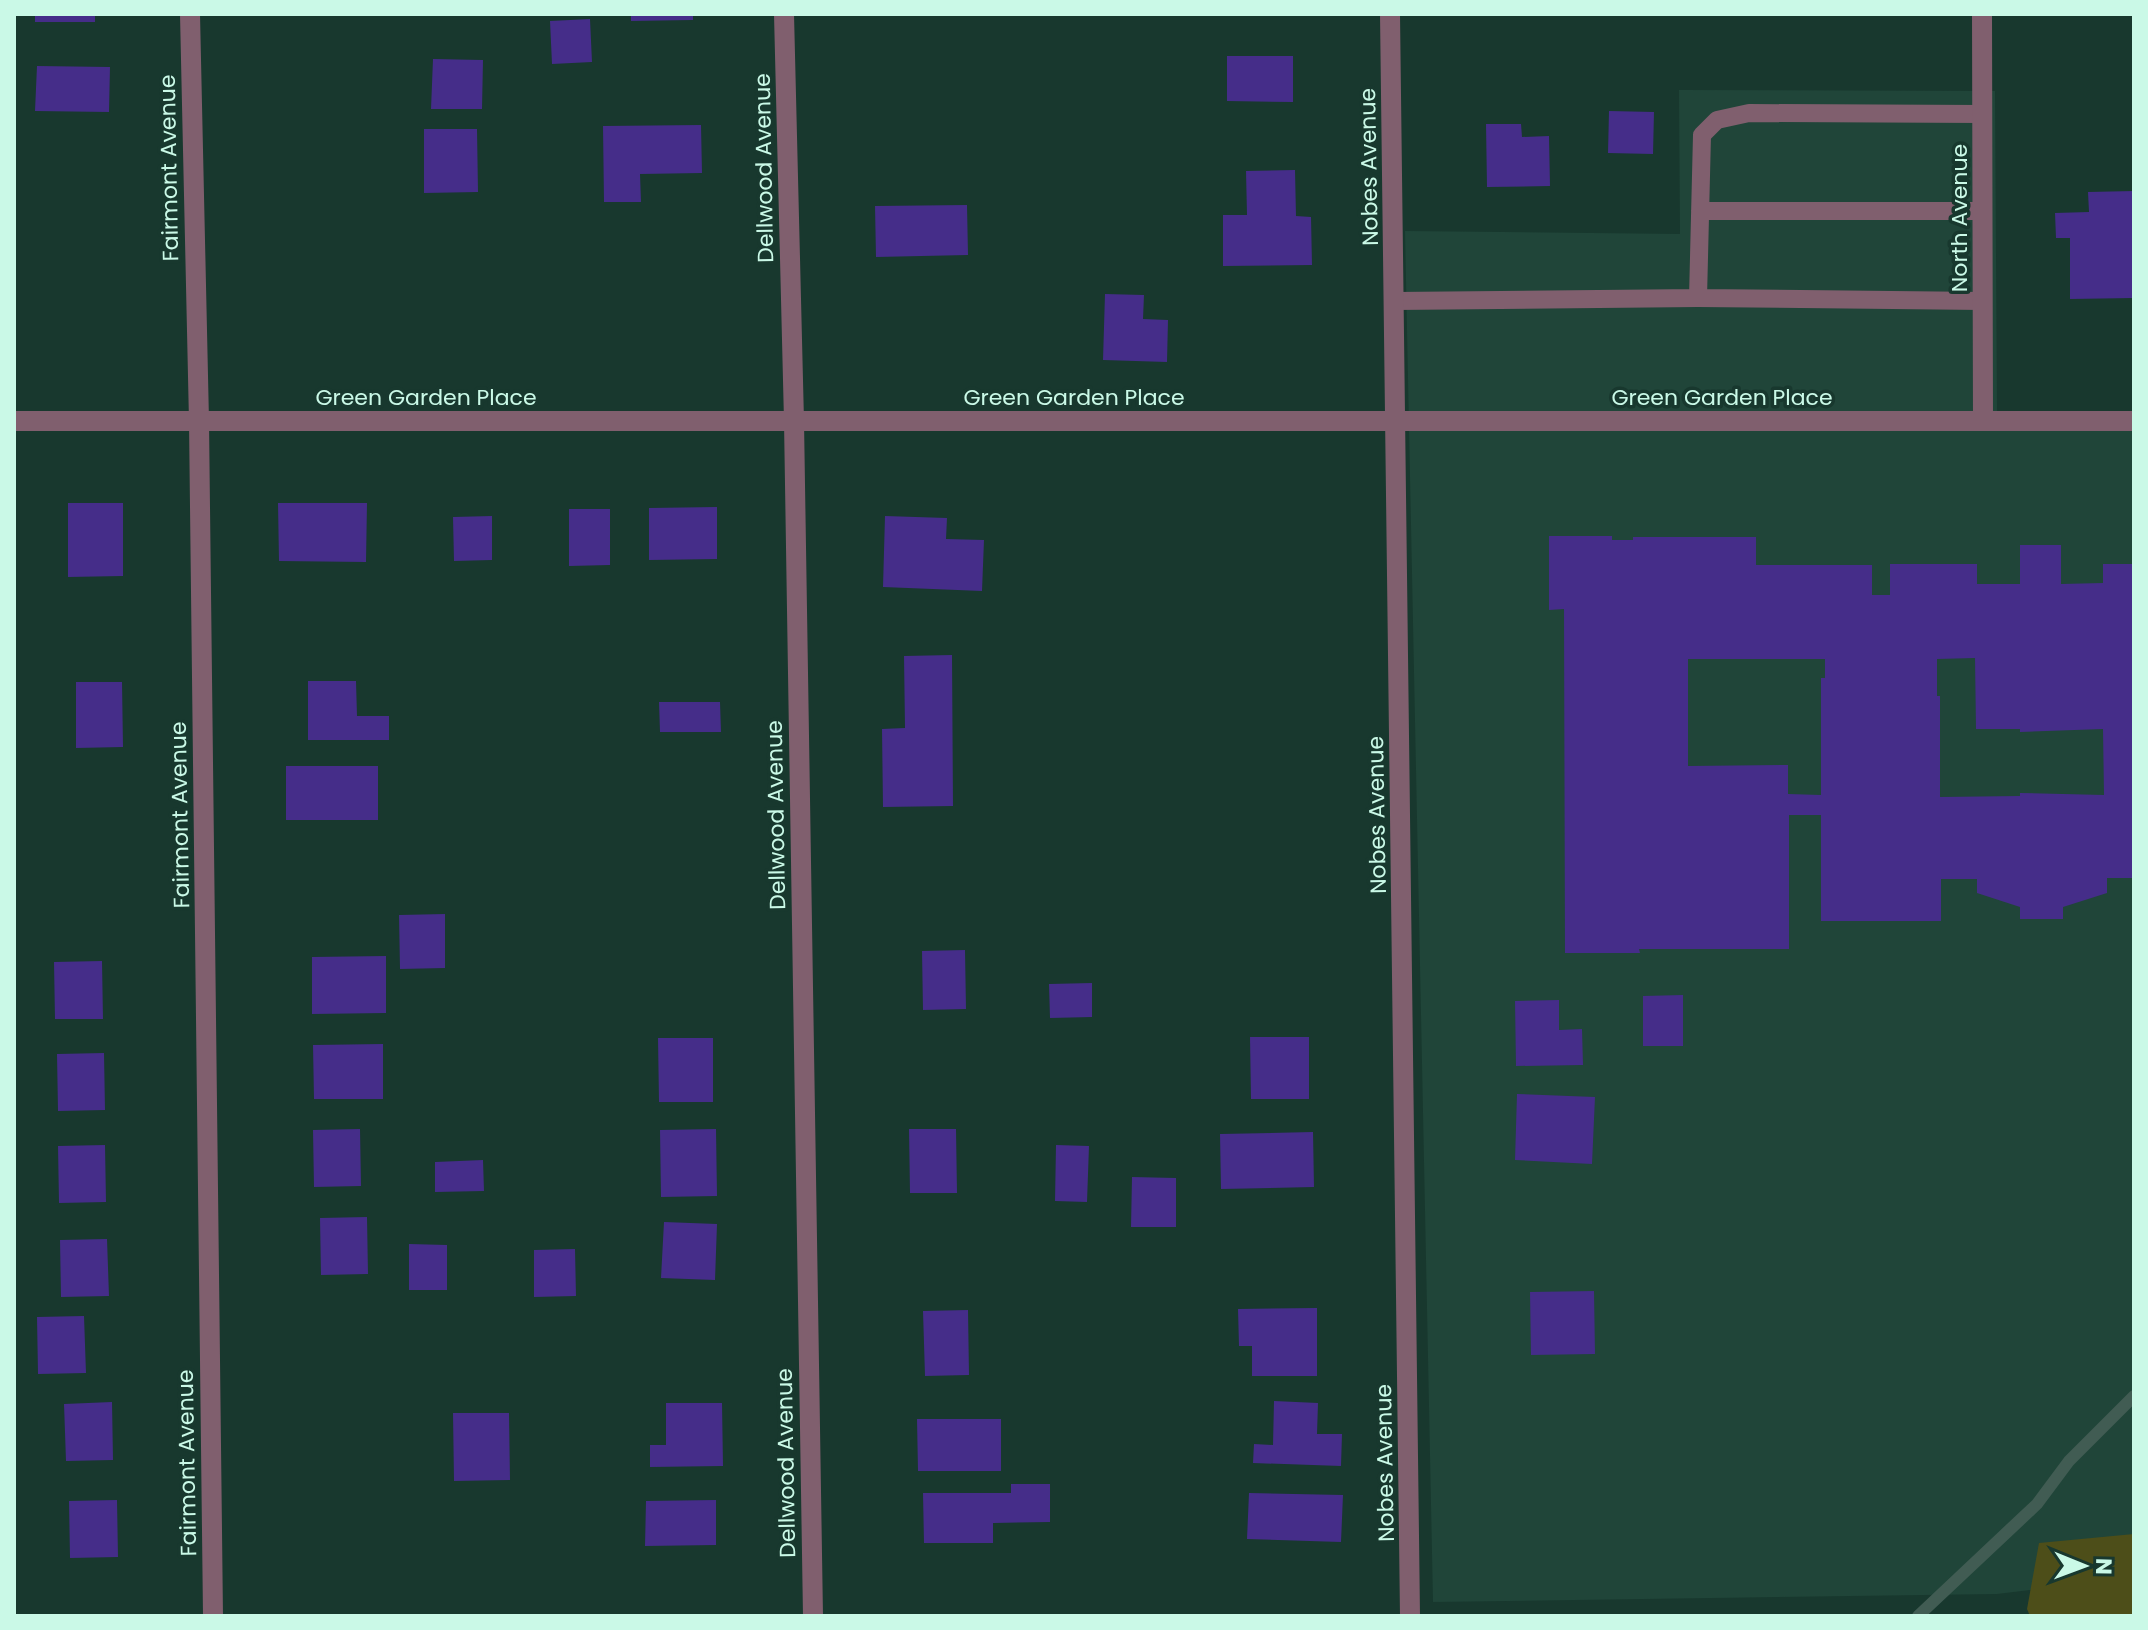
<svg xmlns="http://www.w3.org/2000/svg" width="2148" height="1630" viewBox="0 0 2148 1630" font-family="Poppins,sans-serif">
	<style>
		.built { fill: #204539 }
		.green { fill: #4d4e19 }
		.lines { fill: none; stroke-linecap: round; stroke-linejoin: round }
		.stream { stroke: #415c53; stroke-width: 12 }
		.building { fill: #452d89; fill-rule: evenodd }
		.lane { stroke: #805f6e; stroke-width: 18 }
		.street { stroke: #805f6e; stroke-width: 20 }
		.labels { text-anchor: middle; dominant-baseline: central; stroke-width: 7; stroke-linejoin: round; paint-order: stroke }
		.street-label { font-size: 22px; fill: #caf9e7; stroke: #18382e }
	</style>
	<rect width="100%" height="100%" fill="#18382e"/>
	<path class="built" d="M1679,90L1995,91L1997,413L2134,420V1577L1997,1594L1433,1602L1405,231L1680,234Z"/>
	<path class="green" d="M2134,1534V1616H2030L2027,1609L2039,1543Z"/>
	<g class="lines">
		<path class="stream" d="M1918,1616L2037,1504L2069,1461L2134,1396"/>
	</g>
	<path class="building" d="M35,14H95V22H35Z
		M631,14H693V20L631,21Z
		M590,19L592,62L552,64L550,21Z
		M1227,56H1293V102L1227,101Z
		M433,59L483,60L482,109H431Z
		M37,66L110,67L109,112L35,111Z
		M1609,111L1654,112L1653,154L1608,153Z
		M1486,124H1521L1522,137L1549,136L1550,186L1487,187Z
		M701,125L702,173L640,174L641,202H604L603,126Z
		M424,129H477L478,192L424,193Z
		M1295,170L1296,216L1311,217L1312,265L1223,266V215H1247L1246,171Z
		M2134,191V298L2070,299V238H2056L2055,213L2089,212L2088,192Z
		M967,205L968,255L876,257L875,206Z
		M1105,294L1144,295L1143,319L1168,320L1167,362L1103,360Z
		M68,503H123V576L68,577Z
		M278,503H367L366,562L279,561Z
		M717,507V559L649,560V508Z
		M569,509H610V565L569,566Z
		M492,516V560L454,561L453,517Z
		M885,516L947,518L946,539L984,540L982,591L883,587Z
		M1549,536H1612V540H1633V537H1756V565H1872V595H1890V564H1977V584H2020V545H2061V584L2103,583V564H2134V878H2107V893L2063,907V919H2020V907L1977,893V879H1941V921H1821V815H1789V949H1639L1640,953H1565L1564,609L1549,610ZM1975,658L1976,729H2020V732L2103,729L2104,795L2020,793V796L1940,797V696H1937V659ZM1688,659H1825V678H1821V795L1788,794V765L1688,766Z
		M952,655L953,806L883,807L882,729L905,728L904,656Z
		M308,681H356L357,716H389V740H308Z
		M76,682H122L123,747L76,748Z
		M659,702H720L721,732H660Z
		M286,766H378V820H286Z
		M445,914V968L400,969L399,915Z
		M965,950L966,1009L923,1010L922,951Z
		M386,956V1013L312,1014V957Z
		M102,961L103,1019H55L54,962Z
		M1092,983V1017L1050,1018L1049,984Z
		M1683,995V1046H1643V996Z
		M1559,1000V1030L1582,1029L1583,1065L1516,1066L1515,1001Z
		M1250,1037H1309V1099H1251Z
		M658,1038H713V1102H659Z
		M383,1044V1099H314L313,1045Z
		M104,1053L105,1110L58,1111L57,1054Z
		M1517,1094L1595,1097L1592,1164L1515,1160Z
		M360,1129L361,1186L314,1187L313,1130Z
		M716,1129L717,1196L661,1197L660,1130Z
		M909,1129H956L957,1193H910Z
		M1313,1132L1314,1187L1221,1189L1220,1134Z
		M105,1145L106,1202L59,1203L58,1146Z
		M1056,1145L1089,1146L1087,1202L1055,1201Z
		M483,1160L484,1191L435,1192V1162Z
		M1132,1177L1176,1178V1227H1131Z
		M367,1217L368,1274L321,1275L320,1218Z
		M664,1222L717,1224L715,1280L661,1278Z
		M107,1239L109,1296L61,1297L60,1240Z
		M409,1244L447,1245V1290H409Z
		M575,1249L576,1296L534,1297V1250Z
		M1594,1291L1595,1354L1531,1355L1530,1292Z
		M1317,1308V1376H1252V1346H1239L1238,1309Z
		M968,1310L969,1375L925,1376L923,1311Z
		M84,1316L86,1373L38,1374L37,1317Z
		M1274,1401L1318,1403L1317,1434H1342L1341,1466L1253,1463L1254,1444L1273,1445Z
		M112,1402L113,1460L66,1461L64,1404Z
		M666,1403H722L723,1466L650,1467V1445H666Z
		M453,1413H509L510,1480L454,1481Z
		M917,1419H1001V1471H918Z
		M1011,1484H1050V1522L993,1523V1543H924L923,1493H1011Z
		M1249,1493L1343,1495L1341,1542L1247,1539Z
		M117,1500L118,1557L70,1558L69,1501Z
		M716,1500V1545L645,1546L646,1501Z"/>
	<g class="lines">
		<path class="lane" d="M1700,211H1983
			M1698,298L1702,135L1717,120L1749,113L1983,114
			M1395,301L1698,298L1983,301"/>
		<path class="street" d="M190,14L199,421L213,1616
			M784,14L794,421L813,1616
			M1390,14L1410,1616
			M1982,14L1983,421
			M14,421H2134"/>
	</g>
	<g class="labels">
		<g class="street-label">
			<text transform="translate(1369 167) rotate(-91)">Nobes Avenue</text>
			<text transform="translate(169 168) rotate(-91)">Fairmont Avenue</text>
			<text transform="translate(764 168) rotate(-91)">Dellwood Avenue</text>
			<text transform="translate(1959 218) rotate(-90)">North Avenue</text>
			<text x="426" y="397">Green Garden Place</text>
			<text x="1074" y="397">Green Garden Place</text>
			<text x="1722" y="397">Green Garden Place</text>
			<text transform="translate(180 815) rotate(-91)">Fairmont Avenue</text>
			<text transform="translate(776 815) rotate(-91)">Dellwood Avenue</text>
			<text transform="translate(1377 815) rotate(-91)">Nobes Avenue</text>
			<text transform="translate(187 1463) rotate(-91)">Fairmont Avenue</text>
			<text transform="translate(786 1463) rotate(-91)">Dellwood Avenue</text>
			<text transform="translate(1385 1463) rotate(-91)">Nobes Avenue</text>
		</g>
	</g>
	<rect width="2148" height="1630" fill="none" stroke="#caf9e7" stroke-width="32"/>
	<g transform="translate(2084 1566) rotate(91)" stroke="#18382e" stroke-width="6" paint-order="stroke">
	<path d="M0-6L14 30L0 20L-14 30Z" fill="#caf9e7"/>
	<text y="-12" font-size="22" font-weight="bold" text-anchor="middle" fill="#caf9e7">N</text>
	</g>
</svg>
